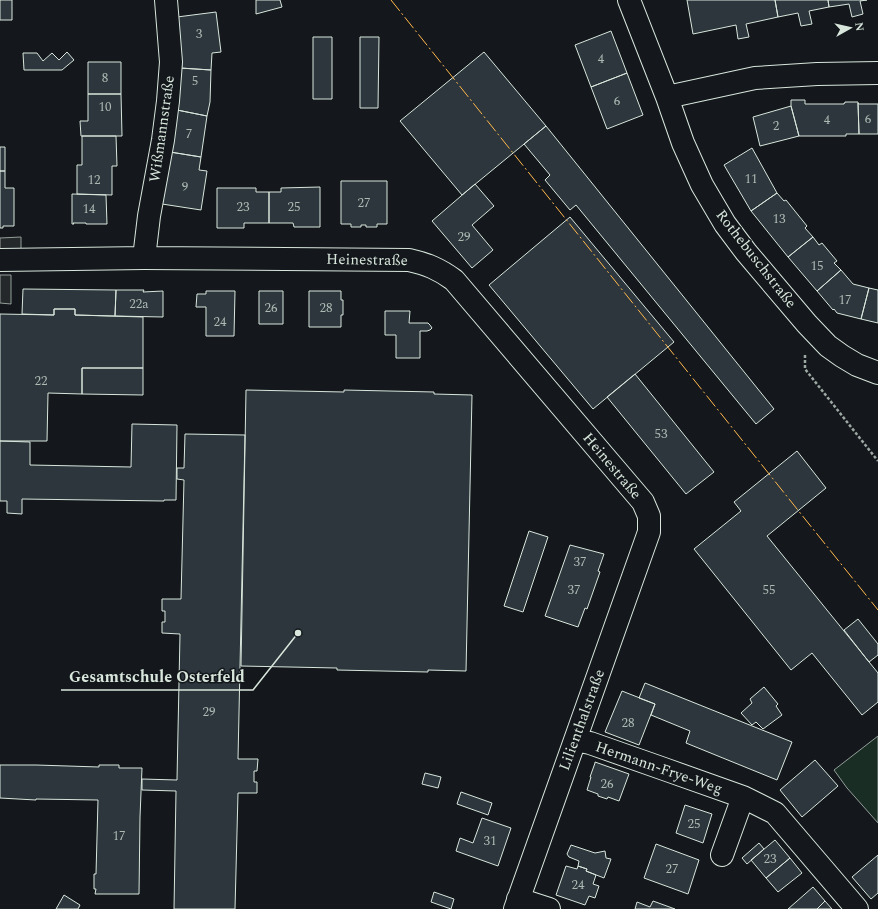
<svg xmlns="http://www.w3.org/2000/svg" width="878" height="909" viewBox="0 0 878 909" font-family="Spectral,serif">
	<style>
		.green { fill: #1a2d24; stroke: #939e99 }
		.parking { fill: #24282b; stroke: #939e99 }
		.building { fill: #2c363c; stroke: #d8e6dc }
		.lines { fill: none; stroke-linecap: round; stroke-linejoin: round }
		.minor-casing { stroke: #d8e6dc; stroke-width: 24 }
		.path { stroke: #9da8a2; stroke-width: 2.5; stroke-dasharray: 3 2; stroke-linecap: butt }
		.minor { stroke: #14181c; stroke-width: 22 }
		.power { stroke: #ffb74d; stroke-width: 1; stroke-dasharray: 14 3 2 3; stroke-linecap: butt }
		.labels { text-anchor: middle; dominant-baseline: central; stroke-width: 3; stroke-linejoin: round; paint-order: stroke }
		.number-label { font-size: 13px; fill: #adbab4 }
		.street-label { font-size: 15px; fill: #d8e6dc; stroke: #14181c }
		.leader { fill: none; stroke: #d8e6dc; stroke-width: 1.5 }
		.callout-dot { fill: #d8e6dc; stroke: #14181c; stroke-width: 1.5 }
		.callout-label { font-size: 16px; text-anchor: middle; font-weight: bold; fill: #d8e6dc; stroke: #14181c; stroke-width: 3; stroke-linejoin: round; paint-order: stroke }
	</style>
	<rect width="100%" height="100%" fill="#14181c"/>
	<path class="green" d="M878,736V823L847,788L834,770Z"/>
	<path class="parking" d="M21,237V252H0V238Z
		M0,275H11V304L0,303Z"/>
	<path class="building" d="M0,0H12V20H0Z
		M256,0H280L282,7L256,14Z
		M687,0H775L778,17L746,24L749,37L738,39L736,25L693,34Z
		M775,0H828L829,7L809,11L812,24L801,26L798,13L778,17Z
		M828,0H867L860,1L863,14L852,17L849,4L829,7Z
		M216,12L221,52L212,53L211,70L180,68L177,17Z
		M611,31L627,73L591,87L575,45Z
		M313,37H332V99H313Z
		M360,37H379L378,108H360Z
		M67,52L74,60L62,70H24L23,53H37L43,61L52,53L59,60Z
		M484,52L546,126L462,195L400,121Z
		M88,62H121V94H88Z
		M180,68L211,70L210,102L207,116L177,110Z
		M627,73L643,115L607,129L591,87Z
		M88,94H121L122,136H81L80,121H88Z
		M791,100H805V104H844V103H845V102H858L859,134H846V136H799L791,106Z
		M858,103L859,104H878V134H859Z
		M791,106L799,136L760,146L753,117Z
		M177,110L207,116L201,157L170,152Z
		M546,126L774,409L756,424L576,205L570,210L545,180L550,175L524,144Z
		M82,136H116L117,166H112V195L77,194V165H82Z
		M0,147H5V171H0Z
		M752,148L777,193L751,211L724,165Z
		M170,152L201,157L199,170L207,171L201,210L162,204Z
		M0,171H5V188H14V226H3V228H0Z
		M341,181H387V224H377V227H366V225H361V227H351V224H341Z
		M475,184L494,206L472,225L493,250L472,268L432,221Z
		M320,187V227H294L293,223H269V192H281V188Z
		M217,188H256V192H269V223H244V228H217Z
		M777,193L784,201L786,200L807,226L805,228L813,237L788,257L751,211Z
		M72,194L106,195L107,224H86V223H73L74,224H72Z
		M570,217L674,342L593,409L489,285Z
		M813,237L819,245L822,243L837,261L834,263L841,270L817,291L788,257Z
		M841,270L853,284L869,288L861,319L837,313L834,309L833,310L817,291Z
		M869,288L878,290V323L861,319Z
		M23,289L116,290L115,316L75,315V309H54V315L22,314Z
		M116,290H144L143,292L163,291V317L115,316Z
		M206,291H235L234,336H206V307H196L197,294H206Z
		M259,291H283V324H259Z
		M309,291H341V300H343V315H341V327H309Z
		M54,309H75V315L143,317V368H82V394L48,393L47,441H0V314L54,315Z
		M385,311H410L409,323H428L430,325L432,328L430,330L427,331H420V358H396V335H385Z
		M82,368H143V395L82,394Z
		M635,374L714,472L686,494L607,397Z
		M246,390L344,392V390L434,392V394L472,395L466,671L428,670V672L337,670V668L241,666Z
		M132,424L177,425L176,500H164V501L22,499V514L7,513V501H0V441L30,442V465L131,467Z
		M185,434L245,435L238,759H258L257,771H254V782H257V793H238L235,909H174L176,791L142,790V779L177,780L180,634L162,633V622H165V611H162V599H181L184,480L177,479V468H184Z
		M797,451L826,488L767,536L878,673V702L862,715L812,653L791,670L694,549L741,511L734,502Z
		M529,531L548,537L523,612L504,606Z
		M570,545L604,554L598,571L600,572L587,609L585,608L578,627L545,616Z
		M858,619L878,644V655L869,662L844,630Z
		M645,683L792,742L777,780L686,743L690,731L651,715L655,704L639,698Z
		M764,687L778,704L776,706L782,715L763,729L756,722L752,725L741,713L752,703L750,699Z
		M622,691L655,704L639,745L605,732Z
		M815,760L838,786L802,817L780,790Z
		M595,762L629,774L619,801L608,797L607,799L598,796V794L587,790L591,777H590L595,763Z
		M0,765H36L99,767V765H119V768H142L140,817L139,894H95L96,889H94V874H96L98,800L36,799V800L0,798Z
		M425,773L441,777L438,788L422,784Z
		M461,792L492,803L488,815L457,804Z
		M685,805L712,814L703,843L676,833Z
		M482,818L511,828L498,866L456,851L460,838L473,843Z
		M775,840L790,858L766,878L751,860Z
		M759,843L764,849L747,864L742,858Z
		M656,844L699,860L688,894L644,878Z
		M571,845L595,853L605,851L606,858L611,859L604,878L586,871L587,869L578,866L579,861L569,857L567,854Z
		M878,855V893L871,899L852,877Z
		M790,858L802,873L778,892L766,878Z
		M566,866L577,869L578,866L587,869L586,871L596,875L593,884L599,886L595,898L589,896L585,905L556,895Z
		M813,887L825,901L817,909H788Z
		M434,892L454,899L451,909L431,902Z
		M64,895L80,905L78,909H56Z
		M653,901L675,909H635L637,902L650,907Z
		M825,901L832,909H817Z"/>
	<g class="lines">
		<g class="minor-casing">
			<path id="minor" d="M629,0L667,97L683,143L702,185L725,224L746,252L807,324L828,346L842,356L857,365L878,373
				M667,97L755,78L817,74L878,73
				M144,258L149,216L163,140L168,101L171,62L166,0
				M0,260L144,258L409,260C427,264 439,269 454,280L643,502L649,516V532L515,909
				M575,740L590,743L664,769L743,797L775,813L857,909
				M722,855L743,797
				M518,899L549,909"/>
		</g>
		<path class="path" d="M805,355V369L878,461"/>
		<use href="#minor" class="minor"/>
		<path class="power" d="M391,0L805,519L878,610"/>
	</g>
	<g class="labels">
		<g class="number-label">
			<text x="199" y="34">3</text>
			<text x="601" y="59">4</text>
			<text x="105" y="78">8</text>
			<text x="195" y="81">5</text>
			<text x="617" y="101">6</text>
			<text x="105" y="107">10</text>
			<text x="868" y="119">6</text>
			<text x="827" y="120">4</text>
			<text x="776" y="126">2</text>
			<text x="189" y="134">7</text>
			<text x="751" y="179">11</text>
			<text x="94" y="180">12</text>
			<text x="185" y="187">9</text>
			<text x="364" y="203">27</text>
			<text x="243" y="207">23</text>
			<text x="294" y="207">25</text>
			<text x="89" y="209">14</text>
			<text x="779" y="219">13</text>
			<text x="464" y="237">29</text>
			<text x="817" y="266">15</text>
			<text x="845" y="300">17</text>
			<text x="139" y="304">22a</text>
			<text x="271" y="308">26</text>
			<text x="326" y="308">28</text>
			<text x="220" y="322">24</text>
			<text x="41" y="381">22</text>
			<text x="661" y="434">53</text>
			<text x="580" y="562">37</text>
			<text x="574" y="590">37</text>
			<text x="769" y="590">55</text>
			<text x="209" y="712">29</text>
			<text x="628" y="723">28</text>
			<text x="607" y="784">26</text>
			<text x="694" y="824">25</text>
			<text x="119" y="836">17</text>
			<text x="490" y="841">31</text>
			<text x="770" y="859">23</text>
			<text x="672" y="869">27</text>
			<text x="578" y="885">24</text>
		</g>
		<g class="street-label">
			<text transform="translate(162 129) rotate(-82)">Wißmannstraße</text>
			<text transform="translate(756 259) rotate(52)">Rothebuschstraße</text>
			<text transform="translate(367 260) rotate(1)">Heinestraße</text>
			<text transform="translate(612 466) rotate(50)">Heinestraße</text>
			<text transform="translate(582 720) rotate(-70)">Lilienthalstraße</text>
			<text transform="translate(659 768) rotate(19)">Hermann-Frye-Weg</text>
		</g>
	</g>
	<path class="leader" d="M298 633L253 690H61"/>
	<circle class="callout-dot" cx="298" cy="633" r="4"/>
	<g class="callout-label">
		<text x="157" y="682">Gesamtschule Osterfeld</text>
	</g>
	<g transform="translate(850 28) rotate(82)" stroke="#14181c" stroke-width="3" paint-order="stroke">
	<path d="M0-3L7 15L0 10L-7 15Z" fill="#d8e6dc"/>
	<text y="-6" font-size="11" font-weight="bold" text-anchor="middle" fill="#d8e6dc">N</text>
	</g>
</svg>
